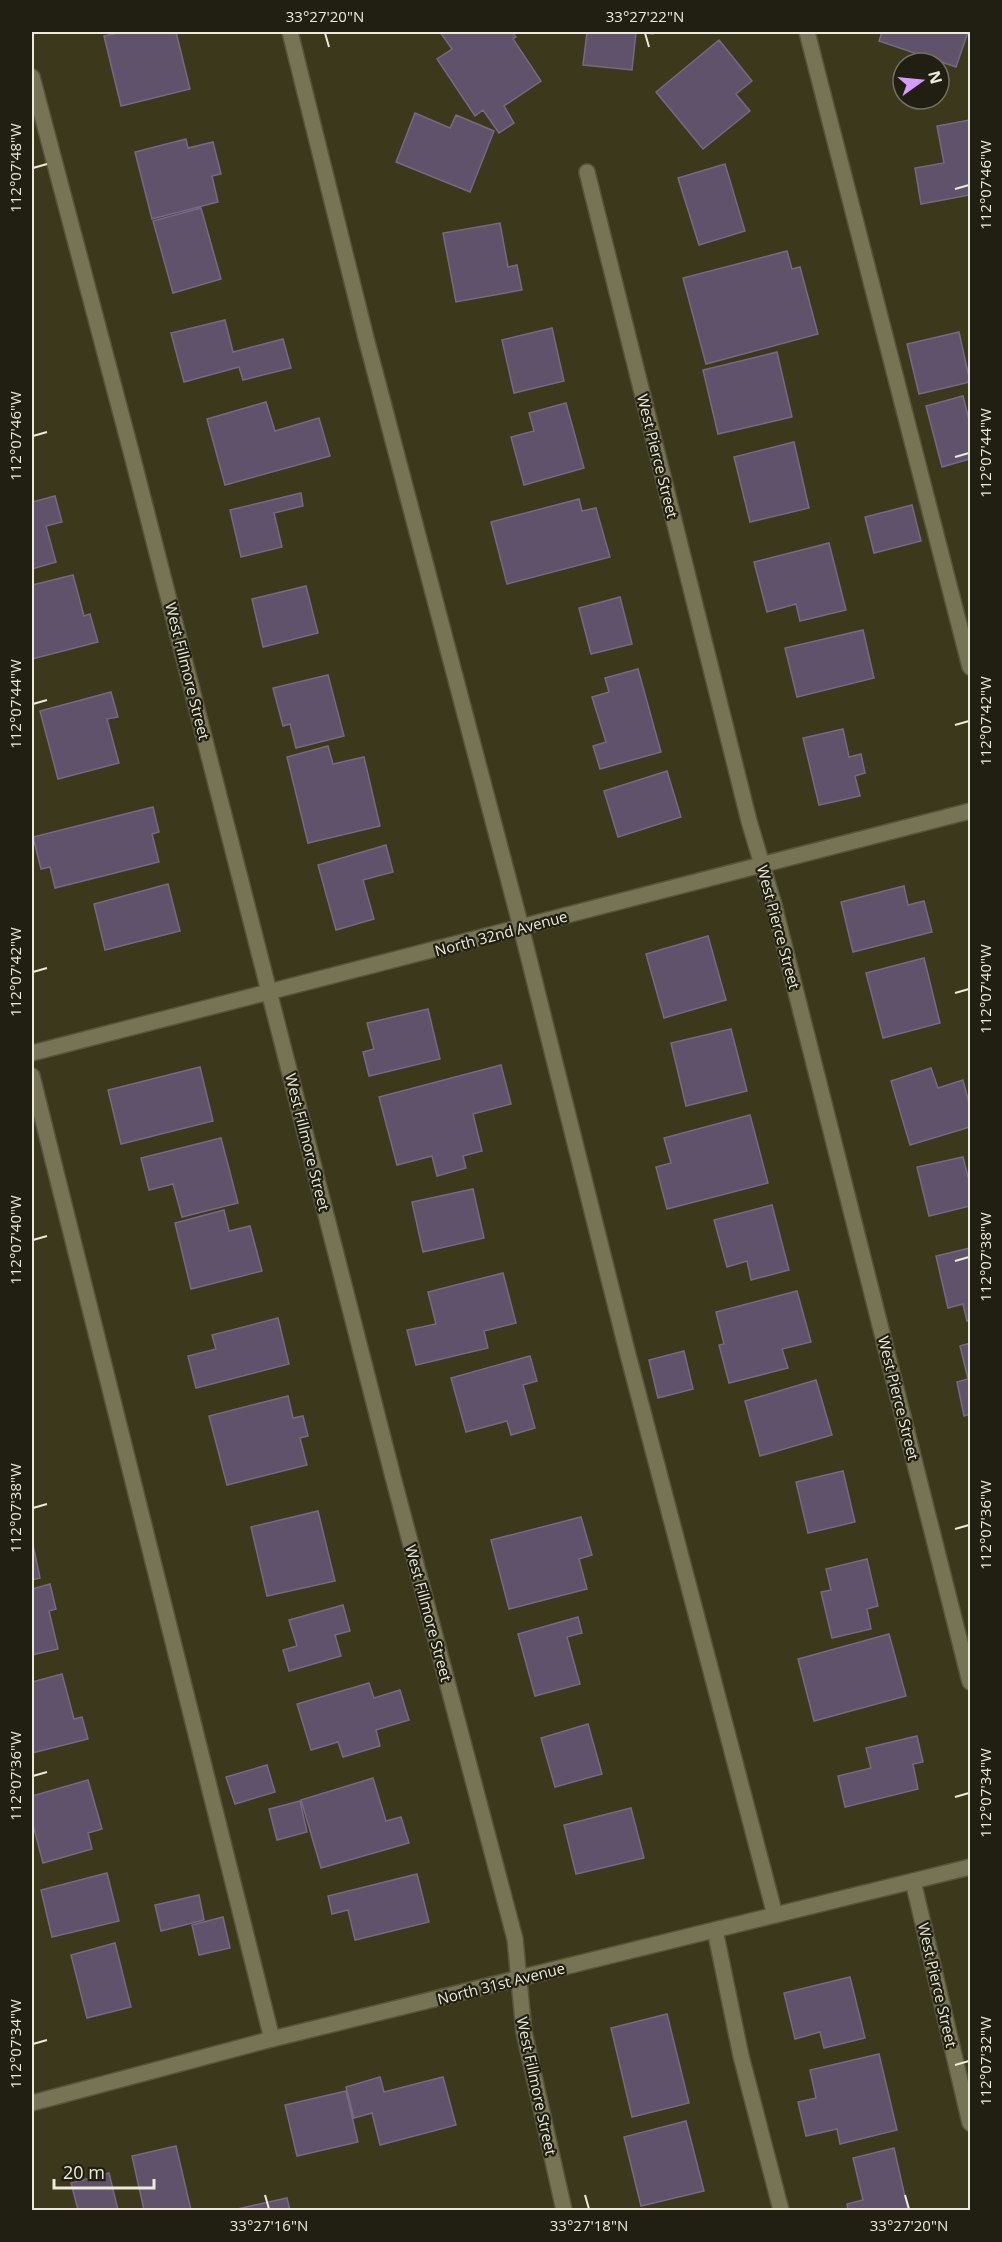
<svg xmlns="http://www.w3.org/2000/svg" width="1002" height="2242" viewBox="0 0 1002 2242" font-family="'Open Sans',sans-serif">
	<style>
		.building { fill: #61526c; stroke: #776883; stroke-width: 1.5 }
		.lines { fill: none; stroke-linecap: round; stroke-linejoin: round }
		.service-casing { stroke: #57543b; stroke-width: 18 }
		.minor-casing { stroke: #57543b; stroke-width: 18 }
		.tertiary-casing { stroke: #57543b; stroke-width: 18 }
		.service { stroke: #777355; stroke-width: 15 }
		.minor { stroke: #777355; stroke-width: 15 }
		.tertiary { stroke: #777355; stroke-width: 15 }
		.ticks { fill: none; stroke: #ecead9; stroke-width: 2 }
		.labels { text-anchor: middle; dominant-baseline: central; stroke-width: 4.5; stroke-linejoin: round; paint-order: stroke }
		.street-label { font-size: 15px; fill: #ecead9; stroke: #201f12 }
		.neatline { fill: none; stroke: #ecead9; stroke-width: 2 }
		.ticks-label { font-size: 15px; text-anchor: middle; fill: #ecead9 }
	</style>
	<rect width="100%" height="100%" fill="#3c381b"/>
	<path class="building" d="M122,32H176L190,89L121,106L104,36Z
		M440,32H512L516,37L513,39L541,81L504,106L514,123L499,133L483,110L475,116L437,59L452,49Z
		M587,32H653V34L636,32L632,70L583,65Z
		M882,32H968L956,67L879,41Z
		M719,40L752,81L736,94L750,111L703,149L656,92Z
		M415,113L450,128L456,115L494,131L470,192L396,162Z
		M970,120V195L921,204L915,168L944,163L937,126Z
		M186,139L188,148L213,142L221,174L212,176L218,202L152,219L135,152Z
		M725,164L745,231L699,245L678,178Z
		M201,208L221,279L173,293L153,221Z
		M500,223L508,267L517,265L522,290L456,302L443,233Z
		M787,251L792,269L800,267L818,334L706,364L683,278Z
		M225,320L233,352L283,339L291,368L243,380L239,367L184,382L171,333Z
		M552,328L564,381L514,393L502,340Z
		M959,332L970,382L919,394L907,344Z
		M777,352L792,417L718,434L703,370Z
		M963,396L970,424V459L942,467L926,406Z
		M266,402L275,431L319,418L330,456L225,485L207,419Z
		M566,403L584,468L524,485L511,437L534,431L529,413Z
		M794,442L809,508L750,522L734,457Z
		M301,493L303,506L274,513L282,547L241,557L230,510Z
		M55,496L62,522L46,526L56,562L32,569V502Z
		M579,499L582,511L596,508L610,557L507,584L491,522Z
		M912,505L921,541L874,553L865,517Z
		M829,543L846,610L800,621L796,604L767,612L754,562Z
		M73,575L84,616L90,614L98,642L32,659V585Z
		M306,586L318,633L263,647L252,599Z
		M620,597L632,644L591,654L579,608Z
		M863,630L874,678L797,697L785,648Z
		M638,669L661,752L600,769L593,746L606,742L592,697L609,692L605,678Z
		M328,675L344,736L296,748L290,724L283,726L273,688Z
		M111,692L118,717L107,719L119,763L58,779L40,711Z
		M843,729L849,757L861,754L865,773L855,776L860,796L819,805L803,738Z
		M328,746L333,764L364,757L380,826L308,843L287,757Z
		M667,771L681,817L618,837L604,791Z
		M153,807L159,832L152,834L159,862L55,888L50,867L41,869L33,837Z
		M386,845L393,872L363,880L374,919L336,930L318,865Z
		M168,884L180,931L105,950L94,904Z
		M904,886L908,905L924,901L932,932L853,952L841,902Z
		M708,936L726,1000L664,1018L646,954Z
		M924,958L940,1023L883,1038L866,973Z
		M428,1009L440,1059L369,1076L363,1052L374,1049L367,1023Z
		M731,1029L747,1091L686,1106L671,1043Z
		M501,1065L511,1104L473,1114L482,1151L463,1156L466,1168L437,1176L432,1156L397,1165L379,1097Z
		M200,1067L213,1121L121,1144L108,1090Z
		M931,1068L938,1088L963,1080L970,1107V1127L910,1145L891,1081Z
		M750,1115L768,1183L667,1209L656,1167L671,1163L664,1138Z
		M221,1138L238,1203L182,1217L173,1184L149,1190L141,1158Z
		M963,1157L968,1177L970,1176V1206L929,1216L917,1167Z
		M473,1189L484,1238L423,1252L412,1202Z
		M772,1205L789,1270L751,1280L747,1261L727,1267L714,1220Z
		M224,1210L229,1231L250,1226L262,1271L191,1289L175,1223Z
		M970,1248V1320L967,1321L963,1304L948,1308L936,1256Z
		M503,1273L516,1323L484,1331L488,1348L416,1365L407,1330L436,1324L428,1292Z
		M797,1291L811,1342L782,1349L788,1368L729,1383L719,1345L724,1344L716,1312Z
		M278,1318L289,1364L196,1388L188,1356L216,1349L212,1335Z
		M970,1343V1414L964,1416L957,1382L968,1379L960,1346Z
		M684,1351L693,1389L658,1398L649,1360Z
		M530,1356L537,1381L523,1385L535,1428L511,1435L507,1421L466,1432L451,1378Z
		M816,1380L832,1435L760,1456L745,1401Z
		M288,1396L293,1418L303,1416L308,1436L300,1438L307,1465L227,1485L209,1416Z
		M843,1471L855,1522L808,1533L796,1482Z
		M318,1511L335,1581L267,1596L251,1527Z
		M581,1517L592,1555L579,1559L587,1589L509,1609L491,1540Z
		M32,1540L40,1578L32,1580Z
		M867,1559L878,1606L867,1609L871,1629L832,1638L821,1592L831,1590L826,1569Z
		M50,1584L56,1609L49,1611L58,1649L32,1655V1589Z
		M343,1605L350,1631L335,1635L341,1656L289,1671L283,1650L297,1646L289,1620Z
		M578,1617L582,1633L567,1637L580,1684L535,1696L518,1634Z
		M889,1634L906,1696L814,1721L798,1659Z
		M62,1674L74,1719L82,1717L88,1739L32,1753V1682Z
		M369,1683L374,1698L400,1690L409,1720L376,1730L380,1746L343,1757L338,1742L311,1750L297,1704Z
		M588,1724L602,1774L555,1787L541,1738Z
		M917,1736L923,1762L913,1764L918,1789L845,1807L838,1776L871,1768L866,1748Z
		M267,1765L275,1792L235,1804L226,1777Z
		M373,1778L386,1821L401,1817L409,1843L321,1868L301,1800Z
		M88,1780L102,1829L88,1833L92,1849L43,1863L32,1821V1796Z
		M300,1801L307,1832L277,1840L269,1809Z
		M631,1808L644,1858L576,1874L564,1825Z
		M107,1873L119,1921L52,1937L41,1890Z
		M417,1874L429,1922L355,1940L348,1910L332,1914L328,1896Z
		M199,1895L204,1920L161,1931L155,1905Z
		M223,1917L230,1948L199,1955L192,1925Z
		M115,1943L131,2007L87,2018L71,1955Z
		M850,1977L865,2038L824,2048L820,2032L795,2039L784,1993Z
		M667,2014L689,2103L632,2117L611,2028Z
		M879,2054L897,2130L840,2144L837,2129L806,2136L798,2102L816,2098L810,2070Z
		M380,2077L384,2092L443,2077L456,2125L380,2145L372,2113L354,2118L346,2087Z
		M346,2091L358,2142L297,2156L285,2105Z
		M686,2121L704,2191L641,2206L624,2137Z
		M176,2146L191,2210H144L132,2156Z
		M894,2148L908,2210H848L847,2204L863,2200L853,2158Z
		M109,2173L118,2210H78L71,2183Z
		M287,2198L290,2210H233Z"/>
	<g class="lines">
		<g class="service-casing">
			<path id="service" d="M290,32L366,338L521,927L627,1351L775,1915
				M807,32L970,667
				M32,1076L272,2039
				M715,1930L741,2056L781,2210"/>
		</g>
		<g class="minor-casing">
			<path id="minor" d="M32,77L133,459L393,1477L515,1939L524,2032L564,2210
				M587,172L749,821L774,905L970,1682
				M32,1053L970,811
				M913,1881L970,2123"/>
		</g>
		<g class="tertiary-casing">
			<path id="tertiary" d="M32,2103L272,2039L970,1867"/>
		</g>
		<use href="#service" class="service"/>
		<use href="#minor" class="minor"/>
		<use href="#tertiary" class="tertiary"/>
	</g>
	<path class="ticks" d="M325,33L329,47M645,33L649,47M33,168L47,164M955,189L969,185M33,436L47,432M955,457L969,453M33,704L47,700M955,725L969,721M33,972L47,968M955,993L969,989M33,1240L47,1236M955,1261L969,1257M33,1508L47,1504M955,1529L969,1525M33,1776L47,1772M955,1797L969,1793M33,2044L47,2040M955,2065L969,2061M265,2195L269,2209M585,2195L589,2209M905,2195L909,2209"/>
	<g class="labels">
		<g class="street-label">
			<text transform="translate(658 456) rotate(76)">West Pierce Street</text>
			<text transform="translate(188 671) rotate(76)">West Fillmore Street</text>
			<text transform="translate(779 927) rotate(75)">West Pierce Street</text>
			<text transform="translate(501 933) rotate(-15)">North 32nd Avenue</text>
			<text transform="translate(308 1142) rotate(76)">West Fillmore Street</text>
			<text transform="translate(899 1398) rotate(76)">West Pierce Street</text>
			<text transform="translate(429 1613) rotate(75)">West Fillmore Street</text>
			<text transform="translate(501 1983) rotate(-14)">North 31st Avenue</text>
			<text transform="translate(938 1985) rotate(77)">West Pierce Street</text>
			<text transform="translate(537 2086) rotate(78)">West Fillmore Street</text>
		</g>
	</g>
	<rect width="1002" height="2242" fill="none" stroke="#201f12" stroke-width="66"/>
	<g transform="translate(921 81) rotate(75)"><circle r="28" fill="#201f12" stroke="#727062" stroke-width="1.5"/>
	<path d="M0-4.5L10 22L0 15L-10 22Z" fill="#d49cfc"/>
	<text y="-9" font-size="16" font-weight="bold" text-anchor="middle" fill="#ecead9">N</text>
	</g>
	<path d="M54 2179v9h100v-9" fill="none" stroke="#ecead9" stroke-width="3"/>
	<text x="63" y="2179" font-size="18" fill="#ecead9" stroke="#201f12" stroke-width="4.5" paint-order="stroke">20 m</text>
	<rect x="33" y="33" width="936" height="2176" class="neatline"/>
	<g class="ticks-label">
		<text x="325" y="22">33°27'20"N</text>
		<text x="645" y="22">33°27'22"N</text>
		<text transform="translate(16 168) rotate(-90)" y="5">112°07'48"W</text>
		<text transform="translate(986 185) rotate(-90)" y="5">112°07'46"W</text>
		<text transform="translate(16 436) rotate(-90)" y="5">112°07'46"W</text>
		<text transform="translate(986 453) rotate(-90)" y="5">112°07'44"W</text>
		<text transform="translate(16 704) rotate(-90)" y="5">112°07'44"W</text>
		<text transform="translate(986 721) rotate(-90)" y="5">112°07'42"W</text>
		<text transform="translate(16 972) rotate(-90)" y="5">112°07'42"W</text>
		<text transform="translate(986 989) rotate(-90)" y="5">112°07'40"W</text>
		<text transform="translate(16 1240) rotate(-90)" y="5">112°07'40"W</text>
		<text transform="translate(986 1257) rotate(-90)" y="5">112°07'38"W</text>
		<text transform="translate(16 1508) rotate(-90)" y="5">112°07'38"W</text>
		<text transform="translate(986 1525) rotate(-90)" y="5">112°07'36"W</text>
		<text transform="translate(16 1776) rotate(-90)" y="5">112°07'36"W</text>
		<text transform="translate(986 1793) rotate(-90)" y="5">112°07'34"W</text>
		<text transform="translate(16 2044) rotate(-90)" y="5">112°07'34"W</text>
		<text transform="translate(986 2061) rotate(-90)" y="5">112°07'32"W</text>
		<text x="269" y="2231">33°27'16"N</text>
		<text x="589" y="2231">33°27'18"N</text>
		<text x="909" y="2231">33°27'20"N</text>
	</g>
</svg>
